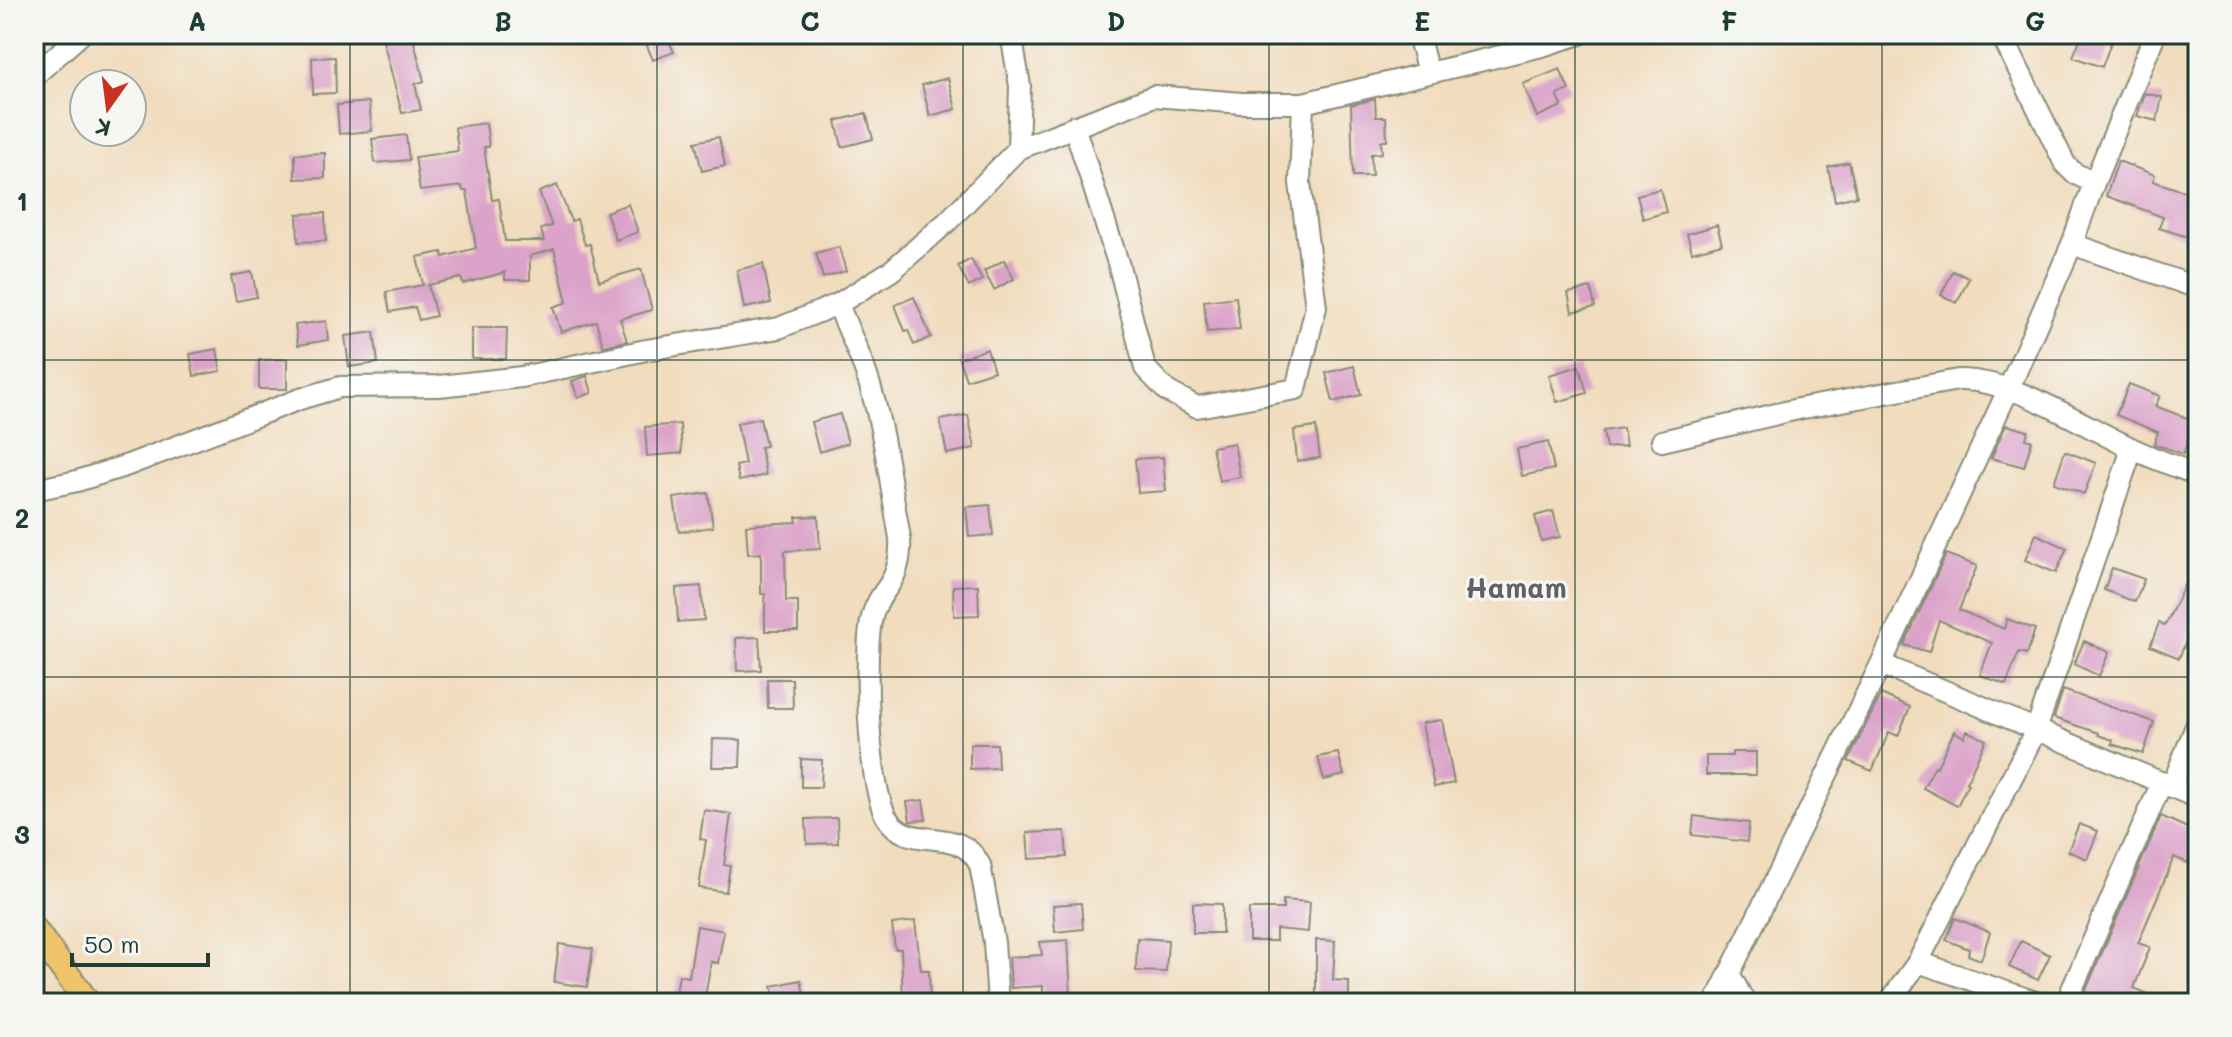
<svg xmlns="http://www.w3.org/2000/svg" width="2232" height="1037" viewBox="0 0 2232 1037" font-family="Mali,sans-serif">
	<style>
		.building { fill: #dba3c9 }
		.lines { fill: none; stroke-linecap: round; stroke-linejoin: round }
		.minor-casing { stroke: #888c78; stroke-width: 24 }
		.major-casing { stroke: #888c78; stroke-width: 28 }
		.minor { stroke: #fff; stroke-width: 20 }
		.major { stroke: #f0c469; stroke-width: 24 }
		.grid { fill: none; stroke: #1f3d34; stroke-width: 2; stroke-opacity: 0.55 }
		.labels { text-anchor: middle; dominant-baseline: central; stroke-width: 6; stroke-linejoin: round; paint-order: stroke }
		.district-label { font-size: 28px; font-weight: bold; fill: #616168; stroke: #f6f6f2 }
		.neatline { fill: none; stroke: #1f3d34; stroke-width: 3 }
		.grid-label { font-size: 26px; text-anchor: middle; font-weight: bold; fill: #1f3d34 }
	</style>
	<rect width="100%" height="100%" fill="#f6f6f2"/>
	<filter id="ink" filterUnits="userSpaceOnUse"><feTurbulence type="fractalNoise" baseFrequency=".0125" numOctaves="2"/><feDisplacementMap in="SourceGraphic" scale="16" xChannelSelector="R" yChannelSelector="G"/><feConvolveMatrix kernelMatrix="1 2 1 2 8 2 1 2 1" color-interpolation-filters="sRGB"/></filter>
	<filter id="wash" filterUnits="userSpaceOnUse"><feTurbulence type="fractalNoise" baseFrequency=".006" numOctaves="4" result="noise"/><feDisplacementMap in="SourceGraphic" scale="32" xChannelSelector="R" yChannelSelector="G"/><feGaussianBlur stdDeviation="1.8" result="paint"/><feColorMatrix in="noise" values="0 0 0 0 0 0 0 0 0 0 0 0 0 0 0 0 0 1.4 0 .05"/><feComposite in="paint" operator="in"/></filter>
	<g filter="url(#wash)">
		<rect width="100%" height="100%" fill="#f1dcbd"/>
		<g id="blocks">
			<path class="building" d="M407,34H412L424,81L415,84L421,110L402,113L383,41Z
				M642,34H666L674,52L653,60Z
				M2082,34H2114L2102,67L2073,57Z
				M335,57L336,93L313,94L312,58Z
				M1560,69L1569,90L1557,95L1562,106L1537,117L1523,84Z
				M948,78L956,109L930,116L922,85Z
				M2145,93L2162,97L2157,121L2137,116Z
				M1375,99L1376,117H1386L1387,141H1381L1382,153L1371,154L1372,176H1353L1351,105Z
				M369,102L372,131L339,134L337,105Z
				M866,113L873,139L842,147L836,121Z
				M486,123L489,147H484L492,200L499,199L505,241H544L541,229L552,226L539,192L557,185L571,221L577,219L585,245L590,244L599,281L641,269L652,310L620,319L627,341L603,346L596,321L561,332L553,307L567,302L554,249L530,256V280H505V272L463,284L461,278L428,285L436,316L419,320L415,307L390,312L386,292L423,285L417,257L442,252L443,257L476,248L467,191H463L462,186L420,191L415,157L458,151L455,127Z
				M406,135L409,160L375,163L372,139Z
				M719,137L725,166L702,171L695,142Z
				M325,153V178L295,179V154Z
				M2118,161L2155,175L2153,181L2198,196V206L2188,237L2159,228L2163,217L2106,196Z
				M1849,162L1857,196L1835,201L1828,167Z
				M1660,189L1666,212L1643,219L1637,195Z
				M628,204L638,232L616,240L606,212Z
				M325,213L326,241L298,242L297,214Z
				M1717,225L1722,244L1692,252L1687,234Z
				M839,247L846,271L823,278L816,253Z
				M971,259L982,280L969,287L958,266Z
				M1004,260L1014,279L994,290L984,271Z
				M763,264L771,303L744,308L737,270Z
				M1953,271L1969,278L1957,303L1941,295Z
				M252,272L257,297L236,301L231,276Z
				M1591,288L1595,307L1572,312L1568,293Z
				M914,297L931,337L914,345L908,330L905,331L895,305Z
				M1236,297L1240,329L1207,332L1204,301Z
				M326,321L328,340L298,345L295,325Z
				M472,328H507L506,359H472Z
				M374,332L378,363L349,367L345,336Z
				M217,349L221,371L194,376L190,354Z
				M987,349L994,371L966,380L959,359Z
				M287,359V389H259V360Z
				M1354,366L1361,395L1333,402L1326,373Z
				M1579,366L1587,393L1557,402L1549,375Z
				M587,376L592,393L578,398L572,381Z
				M2129,384L2160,396L2155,406L2195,421L2183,454L2154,444L2158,432L2116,415Z
				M840,414L848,443L819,452L811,422Z
				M968,415L975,448L947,454L940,420Z
				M760,418L766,446L760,447L766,475L739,481L736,466L745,464L737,423Z
				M680,424L682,453L647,456L645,427Z
				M2006,425L2028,431L2026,439L2032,441L2024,467L1991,458Z
				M1316,427L1320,458L1297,461L1294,430Z
				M1623,428L1626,446L1606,448L1603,431Z
				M1548,442L1554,469L1522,476L1517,449Z
				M1234,443L1240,477L1219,481L1212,447Z
				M2065,451L2096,463L2084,494L2054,483Z
				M1163,457L1166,491L1138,493L1135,459Z
				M708,493L713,527L679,532L674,498Z
				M990,505L993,535L969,537L966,507Z
				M1553,511L1560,537L1541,541L1535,516Z
				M818,516L820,549L785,551L786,601H798V631H765V594H761V553L748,554L746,525L797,522L796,517Z
				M2036,534L2067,548L2056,573L2025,560Z
				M1946,554L1977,566L1959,610L2004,629L2007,619L2035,629L2027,654L2019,652L2006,685L1980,675L1992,643L1939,620L1929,652L1904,645Z
				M2112,568L2144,579L2135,602L2104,590Z
				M978,585L979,615L954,616L953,586Z
				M2184,585L2198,591V613L2179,658L2150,646L2159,623L2165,626Z
				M701,586L704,620L678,622L676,588Z
				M759,637L761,670L737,671L736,638Z
				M2084,641L2109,652L2099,676L2074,664Z
				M767,679H792L793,708H768Z
				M2063,690L2154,722L2143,754L2112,744L2113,740L2098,735L2099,733L2054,718Z
				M1881,694L1910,707L1898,736L1889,732L1872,771L1848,761Z
				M1442,720L1454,783L1434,787L1422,723Z
				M1954,731L1964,737L1967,731L1986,740L1966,783L1968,784L1957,806L1923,788L1935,766L1937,767Z
				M713,739L741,740L740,767H712Z
				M970,744H997L998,768L970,769Z
				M1732,752H1756V775H1706V756H1732Z
				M1338,753L1344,775L1324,780L1318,757Z
				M801,759L822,760L821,787H801Z
				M923,800L926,820L910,821L907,802Z
				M704,810L731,814L724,865L730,866L726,892L699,888L706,840L700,839Z
				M1694,816L1749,823L1747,842L1692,835Z
				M2161,816L2198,833V842L2188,863L2174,857L2138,943L2150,947L2134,988L2169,1003H2099L2101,997L2085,992Z
				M837,818L838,843L807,844L806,819Z
				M2079,824L2098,831L2087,859L2068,851Z
				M1065,831L1067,857L1029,859L1027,833Z
				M1283,900L1310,902L1308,932L1276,929V941H1249V909H1283Z
				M1081,903L1083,929L1055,932L1053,905Z
				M1193,903L1222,904V933H1193Z
				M1955,918L1990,932L1981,960L1968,955L1969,949L1946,940Z
				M915,921L921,970H929L930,999L903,1000L901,949H895L892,924Z
				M697,926L724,931L718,963L711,962L704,1003L675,999L679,975L689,977Z
				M1137,938L1168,940L1166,972L1136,971Z
				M1068,940L1071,999L1043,1000V986L1011,988L1009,957L1042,955L1040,942Z
				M1316,940L1335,941L1333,980L1349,981V1003H1316Z
				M2021,941L2050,955L2038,980L2009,967Z
				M559,944L593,949L587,987L554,982Z
				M801,980L806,1003H776L772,986Z"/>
		</g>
	</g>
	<g filter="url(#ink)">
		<use href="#blocks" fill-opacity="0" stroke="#888c78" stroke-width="2"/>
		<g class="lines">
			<g class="minor-casing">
				<path id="minor" d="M1011,34L1020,86L1018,149
					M1418,34L1428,73
					M2001,34L2065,164L2074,173L2094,183
					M34,76L81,34
					M1074,126L1119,266L1145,368L1167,391L1197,407L1296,389L1316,307L1300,183L1303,103
					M2072,244L2198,288
					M838,304C847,327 858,350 866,373C884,426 890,483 900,538C901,554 899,570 889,585C882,595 875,604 872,617C863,652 868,788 887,818C910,854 958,822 980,865L994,942L998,1003
					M1662,441L1798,409L1958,380C2014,379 2078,423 2129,447C2151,458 2175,466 2198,475
					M34,490L77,481L128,465L300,399L340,387L439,386L522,377L646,350L779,328L838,304L891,271L948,221L1018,149L1154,96L1242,103H1303L1542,46L1580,34
					M1881,664L2198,798
					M2172,786L2198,721
					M1918,962L2039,1003
					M1730,975L1745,1003
					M1715,1003L1881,664L2009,388L2072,244L2094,183L2155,34
					M1889,1003L1918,962L2036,730L2132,449
					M2066,1003L2162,782"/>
			</g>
			<g class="major-casing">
				<path id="major" d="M34,929L88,1003"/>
			</g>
			<use href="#minor" class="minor"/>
			<use href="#major" class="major"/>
		</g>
	</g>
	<path class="grid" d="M350,34V1003M657,34V1003M963,34V1003M1269,34V1003M1575,34V1003M1882,34V1003M34,360H2198M34,677H2198"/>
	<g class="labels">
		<g class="district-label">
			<text x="1516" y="587">Hamam</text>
		</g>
	</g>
	<rect width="2232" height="1037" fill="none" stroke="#f6f6f2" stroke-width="88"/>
	<g transform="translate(108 108) rotate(194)"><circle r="38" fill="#f6f6f2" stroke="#a0aca6" stroke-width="2"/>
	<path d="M0-6L14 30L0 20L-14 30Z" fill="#c8321e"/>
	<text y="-12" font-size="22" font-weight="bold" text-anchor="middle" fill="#1f3d34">K</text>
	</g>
	<path d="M72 953v12h136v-12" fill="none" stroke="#1f3d34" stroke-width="4"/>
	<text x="84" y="953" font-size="24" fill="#1f3d34" stroke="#f6f6f2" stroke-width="6" paint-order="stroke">50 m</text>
	<rect x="44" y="44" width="2144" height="949" class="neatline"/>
	<g class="grid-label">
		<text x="197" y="31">A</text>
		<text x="503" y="31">B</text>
		<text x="810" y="31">C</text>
		<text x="1116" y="31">D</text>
		<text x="1422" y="31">E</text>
		<text x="1729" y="31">F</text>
		<text x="2035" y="31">G</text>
		<text x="22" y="211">1</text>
		<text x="22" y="528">2</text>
		<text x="22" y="844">3</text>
	</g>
</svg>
